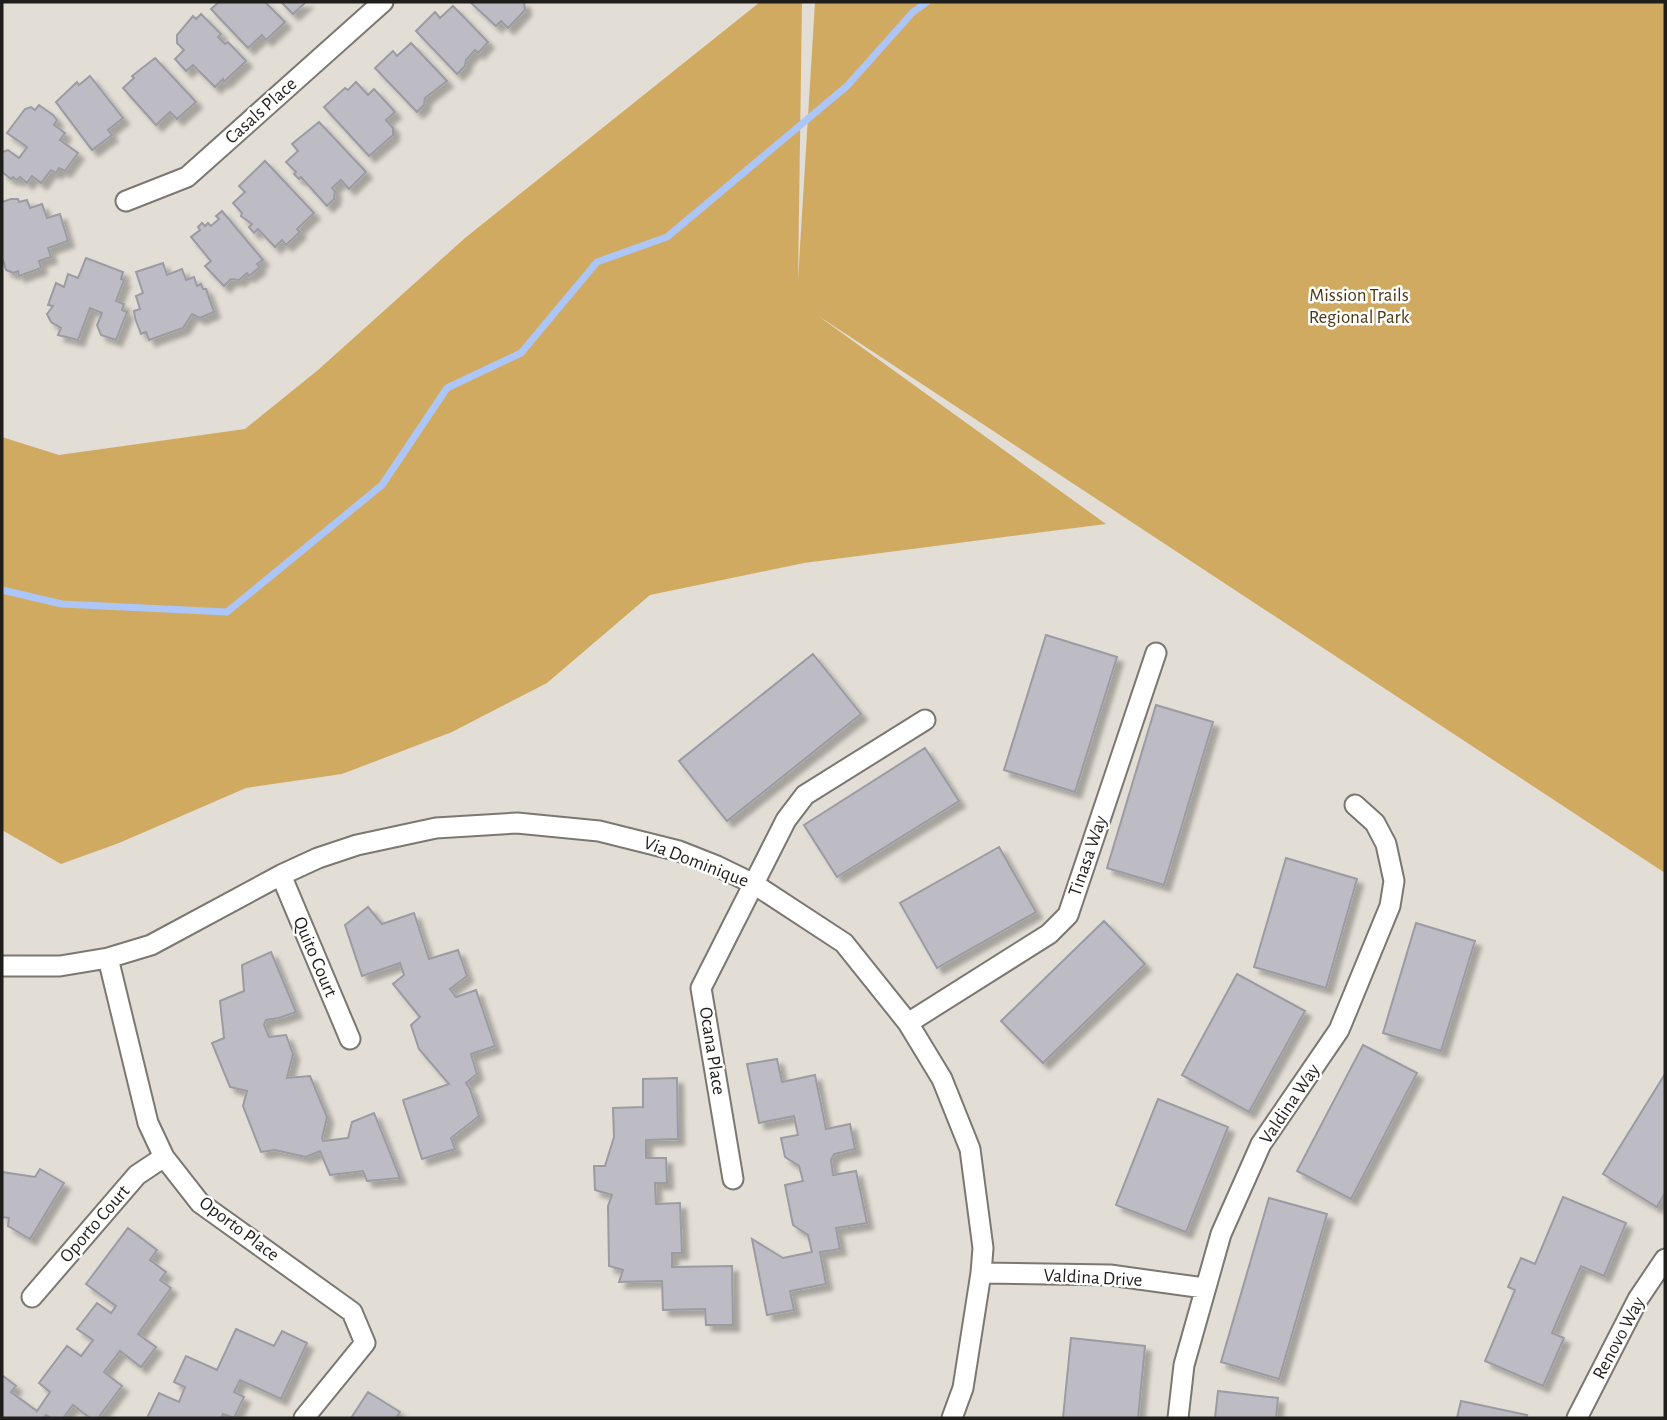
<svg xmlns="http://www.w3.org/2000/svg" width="1667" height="1420" viewBox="0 0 1667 1420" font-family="'Alegreya Sans',sans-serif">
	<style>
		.green { fill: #d1aa62 }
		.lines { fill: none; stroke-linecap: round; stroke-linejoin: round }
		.stream { stroke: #adc6f8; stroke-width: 7 }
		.building { fill: #bdbcc5; stroke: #9b9ba3; stroke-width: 2; filter: url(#shadow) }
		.minor-casing { stroke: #7c7770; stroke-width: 23 }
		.minor { stroke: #fff; stroke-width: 19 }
		.labels { text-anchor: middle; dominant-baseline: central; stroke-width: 5; stroke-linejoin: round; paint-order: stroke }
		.street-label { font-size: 19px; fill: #1f1e1b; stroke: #fff }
		.park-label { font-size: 19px; fill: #4e3911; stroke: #fff }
	</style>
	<defs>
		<filter id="shadow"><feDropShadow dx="6" dy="6" stdDeviation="2" flood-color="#0004"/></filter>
	</defs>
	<rect width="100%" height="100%" fill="#e2ddd5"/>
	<path class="green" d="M760,2H802L798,280L815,2H1665V873L817,315L1106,524L804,563L650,595L547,683L452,732L342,774L246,788L119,843L61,864L2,830V437L59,455L245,429L318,370L465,238Z"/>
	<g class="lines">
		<path class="stream" d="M2,590L62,604L227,612L382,485L447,388L521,353L597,262L667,237L847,86L913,12L927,2"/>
	</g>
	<path class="building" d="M219,2H265L285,22L266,40L262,35L248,48L211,9Z
		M281,2H306L293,14Z
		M470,2H524L525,10L508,28L501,21L496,26Z
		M453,6L488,42L478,53L475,50L466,60L465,66L457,74L416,31L435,12L440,18Z
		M201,14L221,34L218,37L225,44L228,42L246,61L224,82L223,79L215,87L193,65L186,71L175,59L184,50L177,43V35L193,16L196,19Z
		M411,43L447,81L425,98L424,105L417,112L375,68L393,51L397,56Z
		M155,58L196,102L177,119L170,112L156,125L123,88L134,78L132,76Z
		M90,76L123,118L108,130L112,135L92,150L56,102L77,82L79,85Z
		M356,82L368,95L374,89L395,112L386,120L393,128V135L369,156L324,107L345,88L348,90Z
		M39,105L53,115L57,120L54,125L65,133L60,140L78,153L65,171L59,168L56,173L51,170L41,183L32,176L27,183L20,177L17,180L13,177L11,179L2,172V152L8,150L19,158L27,147L7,133L25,109L31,107L35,110Z
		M319,122L366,172L349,189L341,180L332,188L335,191L334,199L327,206L301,177L299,179L294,174L296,172L286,162L298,151L292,144Z
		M265,161L314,213L297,229L300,232L286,245L282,240L275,247L258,229L254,233L249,227L252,224L241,216L242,213L233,203L245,192L239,186Z
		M11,199H18L19,202L27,200L30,208L42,204L47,218L60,214L68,241L48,248L51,257L39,261L41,268L19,276L18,271L13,273L6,270L2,257V202Z
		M222,211L263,260L257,264L260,267L249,276L247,273L239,280L231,279L224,286L205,266L211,261L191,237L200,230L198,227L202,223L205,226L208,223L211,226L219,219L216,216Z
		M86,258L123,272L121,279L124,280L116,301L124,304L122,310L127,312L116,340L101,335L97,325L102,313L90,308L78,340L58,335L61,328L51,322L47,314L53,306L48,305L56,283L64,287L68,274L78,278Z
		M163,263L167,275L182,269L186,280L194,277L197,286L201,284L203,289H206L214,312L200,318L192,314L183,328L149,340L146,332L141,334L135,318L134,311L140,309L136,296L143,293L136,272Z
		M1046,635L1117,657L1075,792L1004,770Z
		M813,654L861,714L727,821L679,761Z
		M1156,705L1213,722L1164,885L1107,868Z
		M925,748L959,801L837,877L804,825Z
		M999,847L1036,912L937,968L900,903Z
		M1286,858L1357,879L1326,988L1254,967Z
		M368,907L382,924L414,913L429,959L458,950L467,976L450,989L456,997L476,990L495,1046L471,1054L477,1074L466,1083L470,1089L479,1116L451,1138L455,1149L422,1159L403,1100L449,1084L419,1049L411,1025L420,1017L393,984L404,975L400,963L362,976L345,925Z
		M1104,921L1145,964L1043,1063L1001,1021Z
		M1416,923L1475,941L1441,1051L1383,1033Z
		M271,952L296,1012L279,1018L266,1020L264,1025L269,1037L286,1035L293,1054L287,1078L310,1076L327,1117L322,1138L323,1141L348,1138L352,1122L374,1113L400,1178L367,1181L363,1171L330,1175L320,1151L306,1157L275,1150L261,1152L243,1106L247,1091L230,1087L212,1043L224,1038L220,1001L244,991L242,965Z
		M1237,974L1305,1011L1249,1112L1182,1075Z
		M1363,1045L1417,1073L1351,1199L1297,1171Z
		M777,1059L782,1082L815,1075L826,1129L850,1124L855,1149L834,1154L831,1160L833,1175L856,1171L867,1223L836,1228L840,1249L820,1252L826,1284L790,1291L794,1310L767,1315L752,1239L783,1258L812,1252L808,1235L793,1225L785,1185L803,1181L799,1166L785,1157L781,1138L798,1135L794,1116L759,1123L747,1064Z
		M1665,1074V1193L1657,1207L1603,1174Z
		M677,1078L678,1139L646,1140V1158H666L667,1183H655L656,1204L680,1203L682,1253H672V1267L732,1266L733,1325H706L705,1309L663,1310L662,1281L619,1282L623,1270L609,1266L608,1206L612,1195L595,1190L594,1166H605L614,1137L613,1108L643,1107V1079Z
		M1158,1099L1228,1127L1186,1232L1116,1205Z
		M40,1169L64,1183L30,1239L8,1226L9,1218L2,1217V1172L35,1177Z
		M1563,1197L1626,1223L1604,1276L1581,1266L1552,1333L1564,1338L1543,1386L1485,1361L1515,1290L1508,1287L1521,1258L1535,1264Z
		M1269,1198L1327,1214L1279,1379L1221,1362Z
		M128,1228L157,1250L150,1260L166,1272L160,1280L171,1288L138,1334L156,1347L141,1367L120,1351L104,1372L122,1386L98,1418H90L73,1405L63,1418H51L46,1415L43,1418H2V1375L16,1386L11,1392L37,1411L50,1392L39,1383L67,1346L81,1356L93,1340L77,1329L97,1303L111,1313L116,1306L86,1284Z
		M236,1329L274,1346L282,1331L307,1343L281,1399L240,1380L234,1392L244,1397L234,1418L223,1414L221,1418H147L159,1393L179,1402L185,1387L174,1382L186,1356L217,1370Z
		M1071,1338L1145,1346L1138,1418H1063Z
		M1218,1391L1278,1398L1276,1418H1215Z
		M368,1392L400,1412L396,1418H351Z
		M1461,1401L1527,1415L1526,1418H1457Z"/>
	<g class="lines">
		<g class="minor-casing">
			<path id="minor" d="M126,201L187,177L383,2
				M281,875L350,1039
				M108,958L148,1123L164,1157L200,1203L352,1312L365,1343L304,1418
				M2,966H60L108,958L151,945L281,875L318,858L357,845L436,828L517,823L599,831L679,851L717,866L754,884L844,943L908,1023L942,1079L970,1149L983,1248L981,1273L963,1388L952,1418
				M908,1023L1049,934L1068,915L1156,653
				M733,1179L701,988L786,820L805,795L925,720
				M981,1273L1110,1275L1204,1288
				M32,1297L137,1175L164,1157
				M1178,1418L1184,1365L1221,1234L1261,1144L1339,1030L1390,906L1394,881L1386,844L1375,823L1355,805
				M1577,1418L1638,1299L1665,1259"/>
		</g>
		<use href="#minor" class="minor"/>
	</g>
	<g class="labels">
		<g class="street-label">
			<text transform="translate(261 111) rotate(-42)">Casals Place</text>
			<text transform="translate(1088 856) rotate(-71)">Tinasa Way</text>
			<text transform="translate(696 862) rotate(21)">Via Dominique</text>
			<text transform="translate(315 957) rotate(67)">Quito Court</text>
			<text transform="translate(712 1051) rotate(81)">Ocana Place</text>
			<text transform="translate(1290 1104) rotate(-56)">Valdina Way</text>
			<text transform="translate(95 1224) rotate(-49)">Oporto Court</text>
			<text transform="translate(239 1229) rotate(37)">Oporto Place</text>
			<text transform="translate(1093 1278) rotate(3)">Valdina Drive</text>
			<text transform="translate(1619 1338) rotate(-62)">Renovo Way</text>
		</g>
		<g class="park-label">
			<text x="1359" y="295">Mission Trails<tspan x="1359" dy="22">Regional Park</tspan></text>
		</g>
	</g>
	<rect width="1667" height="1420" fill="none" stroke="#1f1e1b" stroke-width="7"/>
</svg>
